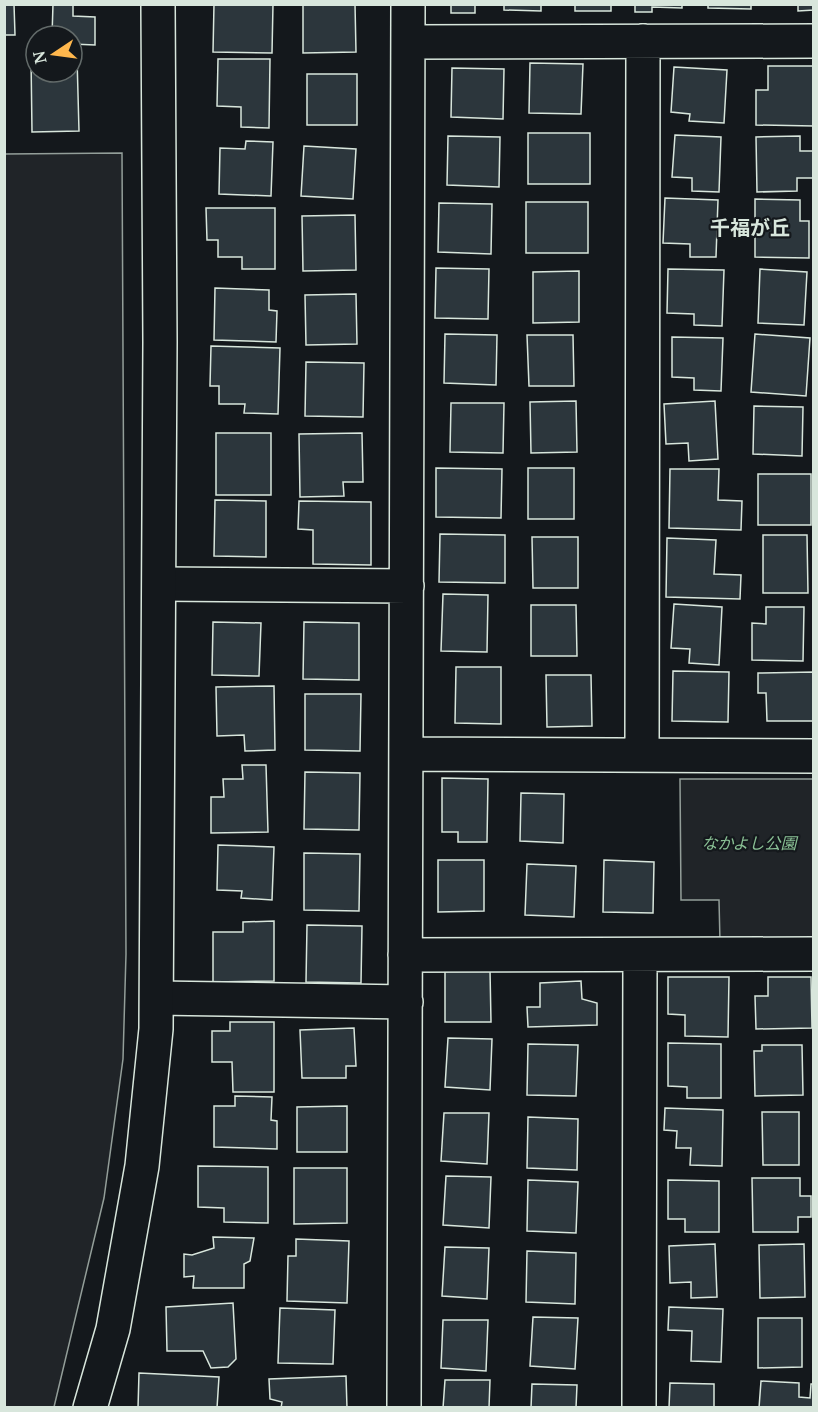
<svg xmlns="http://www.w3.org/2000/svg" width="818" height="1412" viewBox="0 0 818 1412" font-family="'Noto Serif','Noto Sans JP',serif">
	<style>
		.green { fill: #202428; stroke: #939e99; stroke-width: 1.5 }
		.building { fill: #2c363c; stroke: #d8e6dc; stroke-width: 1.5 }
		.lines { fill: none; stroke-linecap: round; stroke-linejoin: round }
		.minor-casing { stroke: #d8e6dc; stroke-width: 36 }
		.tertiary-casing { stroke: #d8e6dc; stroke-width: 36 }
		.minor { stroke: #14181c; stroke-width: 33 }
		.tertiary { stroke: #14181c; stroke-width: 33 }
		.labels { text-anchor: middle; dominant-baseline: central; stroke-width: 4.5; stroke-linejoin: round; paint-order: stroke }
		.park-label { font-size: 16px; font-style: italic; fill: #8ac095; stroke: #14181c }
		.quarter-label { font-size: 20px; font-weight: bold; fill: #d8e6dc; stroke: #14181c }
	</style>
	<rect width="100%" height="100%" fill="#14181c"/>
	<path class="green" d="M122,153L126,954L123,1059L104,1198L54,1407H5V154Z
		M680,779H813V942H720L719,900H681Z"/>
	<path class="building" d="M4,4H14L15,35H4Z
		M53,4H92L73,5V16L95,17V45L72,44V36H52Z
		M214,4H273L272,53L213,52Z
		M303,4H355L356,52L303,53Z
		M451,4H475V13H451Z
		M504,4H541V11L504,10Z
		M575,4H611V11H575Z
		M635,4H682V8L652,7V12H635Z
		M708,4H751V9L708,8Z
		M798,4H814V10L798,11Z
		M77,57L79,131L32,132L31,58H36V72H72V58Z
		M218,59H270L269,128L241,127V107L217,106Z
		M530,63L583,64L581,114L529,113Z
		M768,66H814V126L756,125V90H768Z
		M674,67L727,70L724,123L689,121L690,114L671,112Z
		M452,68L504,69L503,119L451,117Z
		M307,74H357V125H307Z
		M528,133H590V184H528Z
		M675,135L721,137L719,192L692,191V178L672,177Z
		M448,136L500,137L499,187L447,185Z
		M800,136V151H814V178H797V191L757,192L756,137Z
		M246,141L273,142L271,196L219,194L220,148L245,149Z
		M304,146L356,149L353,199L301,196Z
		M665,198L718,200L716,257H690V244L663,243Z
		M755,199L800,200V221H809V258L755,257Z
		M526,202H588V253H526Z
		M439,203L492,204L491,254L438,252Z
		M206,208H275V269H242V257H218V240H207Z
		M355,215L356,270L303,271L302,216Z
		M436,268L489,269L488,319L435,318Z
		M668,269L724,270L722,326L694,325V314L667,313Z
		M760,269L807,272L804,325L758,323Z
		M579,271V322L533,323V272Z
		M215,288L269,290V310L277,311L276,342L214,340Z
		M356,294L357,344L306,345L305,295Z
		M445,334L497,335L496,385L444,383Z
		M755,334L810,338L806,396L751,392Z
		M527,335H573L574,386H529Z
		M672,337L723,338L721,391L694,390V378L672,377Z
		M211,346L280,348L278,414L244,413L245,404H219V386H210Z
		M306,362L364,363L363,417L305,416Z
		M576,401L577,452L531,453L530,402Z
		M715,401L718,459L689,461L688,443L666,444L664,404Z
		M451,403H504L503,453L450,452Z
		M754,406L803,407L802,456L753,454Z
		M216,433H271V495H216Z
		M362,433L363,482H343L344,496L300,497L299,434Z
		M436,468L502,469L501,518L436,517Z
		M528,468H574V519H528Z
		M670,469H719L718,500L742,501L741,530L669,528Z
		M758,474H811V525H758Z
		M215,500L266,501V557L214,556Z
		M299,501L371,502V565L313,564V530L298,529Z
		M440,534L505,535V583L439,582Z
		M763,535H807L808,593H763Z
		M532,537H578V588H533Z
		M667,538L716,540L714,574L741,575L740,599L666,597Z
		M443,594L488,595L487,652L441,651Z
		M674,604L722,607L719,665L689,663L690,649L671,648Z
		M531,605H576L577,656H531Z
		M766,607H804L803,661L752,660V623L766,624Z
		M213,622L261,623L259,676L212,675Z
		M304,622L359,623V680L303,679Z
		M456,667H501V724L455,723Z
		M673,671L729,672L728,722L672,721Z
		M814,672V721H767L766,693H758V673Z
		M546,675H591L592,726L547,727Z
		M274,686L275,750L245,751L244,735L217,736L216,687Z
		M305,694H361L360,751L305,750Z
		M242,765H266L268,832L211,833V797H224L223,779H243Z
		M305,772L360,773L359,830L304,829Z
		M442,778L488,779L487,842H458V832H442Z
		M521,793L564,794L563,843L520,841Z
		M218,845L274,847L272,900L241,898L242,891L217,890Z
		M304,853L360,854L359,911L304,910Z
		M438,860H484V911L438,912Z
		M604,860L654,862L653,913L603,912Z
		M527,864L576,866L574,917L525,915Z
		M274,921V981L213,982V932H243V922Z
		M307,925L362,926L361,983L306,982Z
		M490,970L491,1022H445V971Z
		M668,977H729L728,1037L685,1036V1015L668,1014Z
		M768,977H811L812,1028L756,1029L755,996H768Z
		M581,981L582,999L597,1003V1025L528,1027L527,1007H540V983Z
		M230,1022H274V1092H233L232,1062H212V1031H230Z
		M354,1028L356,1066H346V1078H302L300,1030Z
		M448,1038L492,1039L490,1090L445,1087Z
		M668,1043L721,1044V1098H687V1087L668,1086Z
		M528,1044L578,1045L576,1096L527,1095Z
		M762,1045H802L803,1095L755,1096L754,1051H762Z
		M235,1096L272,1097L271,1120L277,1121V1149L214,1147V1106H235Z
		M347,1106V1152H297V1107Z
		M665,1108L723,1110L722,1166L690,1165L691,1148H676L677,1131L664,1130Z
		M762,1112H799V1165H763Z
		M444,1113H489L487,1164L441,1161Z
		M528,1117L578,1119L577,1170L527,1168Z
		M198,1166L268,1167V1223L224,1222V1208L198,1207Z
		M294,1168H347V1223L294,1224Z
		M446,1176L491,1177L489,1228L443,1225Z
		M752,1178H800V1196H811V1217H798V1232H753Z
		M528,1180L578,1182L576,1233L527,1231Z
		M668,1180L719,1181V1232H685V1219H668Z
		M213,1237L254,1238L250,1261L244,1264V1288H193L194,1276L184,1277V1254L192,1255L214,1248Z
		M296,1239L349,1241L347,1303L287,1301L288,1256H296Z
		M715,1244L717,1297L691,1298V1282L670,1283L669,1246Z
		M804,1244L805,1297L760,1298L759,1245Z
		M445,1247L489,1248L487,1299L442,1296Z
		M527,1251L576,1253L575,1304L526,1302Z
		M233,1303L236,1359L228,1367L211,1368L203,1351H167L166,1307Z
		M669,1307L723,1309L721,1362L691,1361L692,1331L668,1330Z
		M280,1308L335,1310L333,1364L278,1363Z
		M533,1317L578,1318L575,1369L530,1366Z
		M758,1318H802V1367L758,1368Z
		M443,1320H488L486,1371L441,1368Z
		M139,1373L219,1377L217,1408H138Z
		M346,1376L347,1408H281L282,1402L270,1399L269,1379Z
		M445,1380H490L489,1408H443Z
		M761,1381L799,1383V1397L810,1398L811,1384H814V1408H759Z
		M670,1383L714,1384V1408H669Z
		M532,1384L577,1385L576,1408H531Z"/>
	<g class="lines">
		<g class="minor-casing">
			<path id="minor" d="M409,42L814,41
				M160,584L407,586
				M406,754L814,756
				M642,755L643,41
				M405,955L814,954
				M157,998L406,1002
				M404,1408L408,4
				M639,1408L640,955"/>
		</g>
		<g class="tertiary-casing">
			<path id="tertiary" d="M90,1408L113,1329L142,1166L156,1029L160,342L158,4"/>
		</g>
		<use href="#minor" class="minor"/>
		<use href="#tertiary" class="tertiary"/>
	</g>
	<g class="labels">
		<g class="park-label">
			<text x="749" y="843">なかよし公園</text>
		</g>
		<g class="quarter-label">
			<text x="750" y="227">千福が丘</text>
		</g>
	</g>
	<rect width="818" height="1412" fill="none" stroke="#d8e6dc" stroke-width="12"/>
	<g transform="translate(54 54) rotate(257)"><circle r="28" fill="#14181c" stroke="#626a69" stroke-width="1.5"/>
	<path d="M0-4.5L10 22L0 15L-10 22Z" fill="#ffb74d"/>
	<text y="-9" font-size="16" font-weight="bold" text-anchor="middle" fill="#d8e6dc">N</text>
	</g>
</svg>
